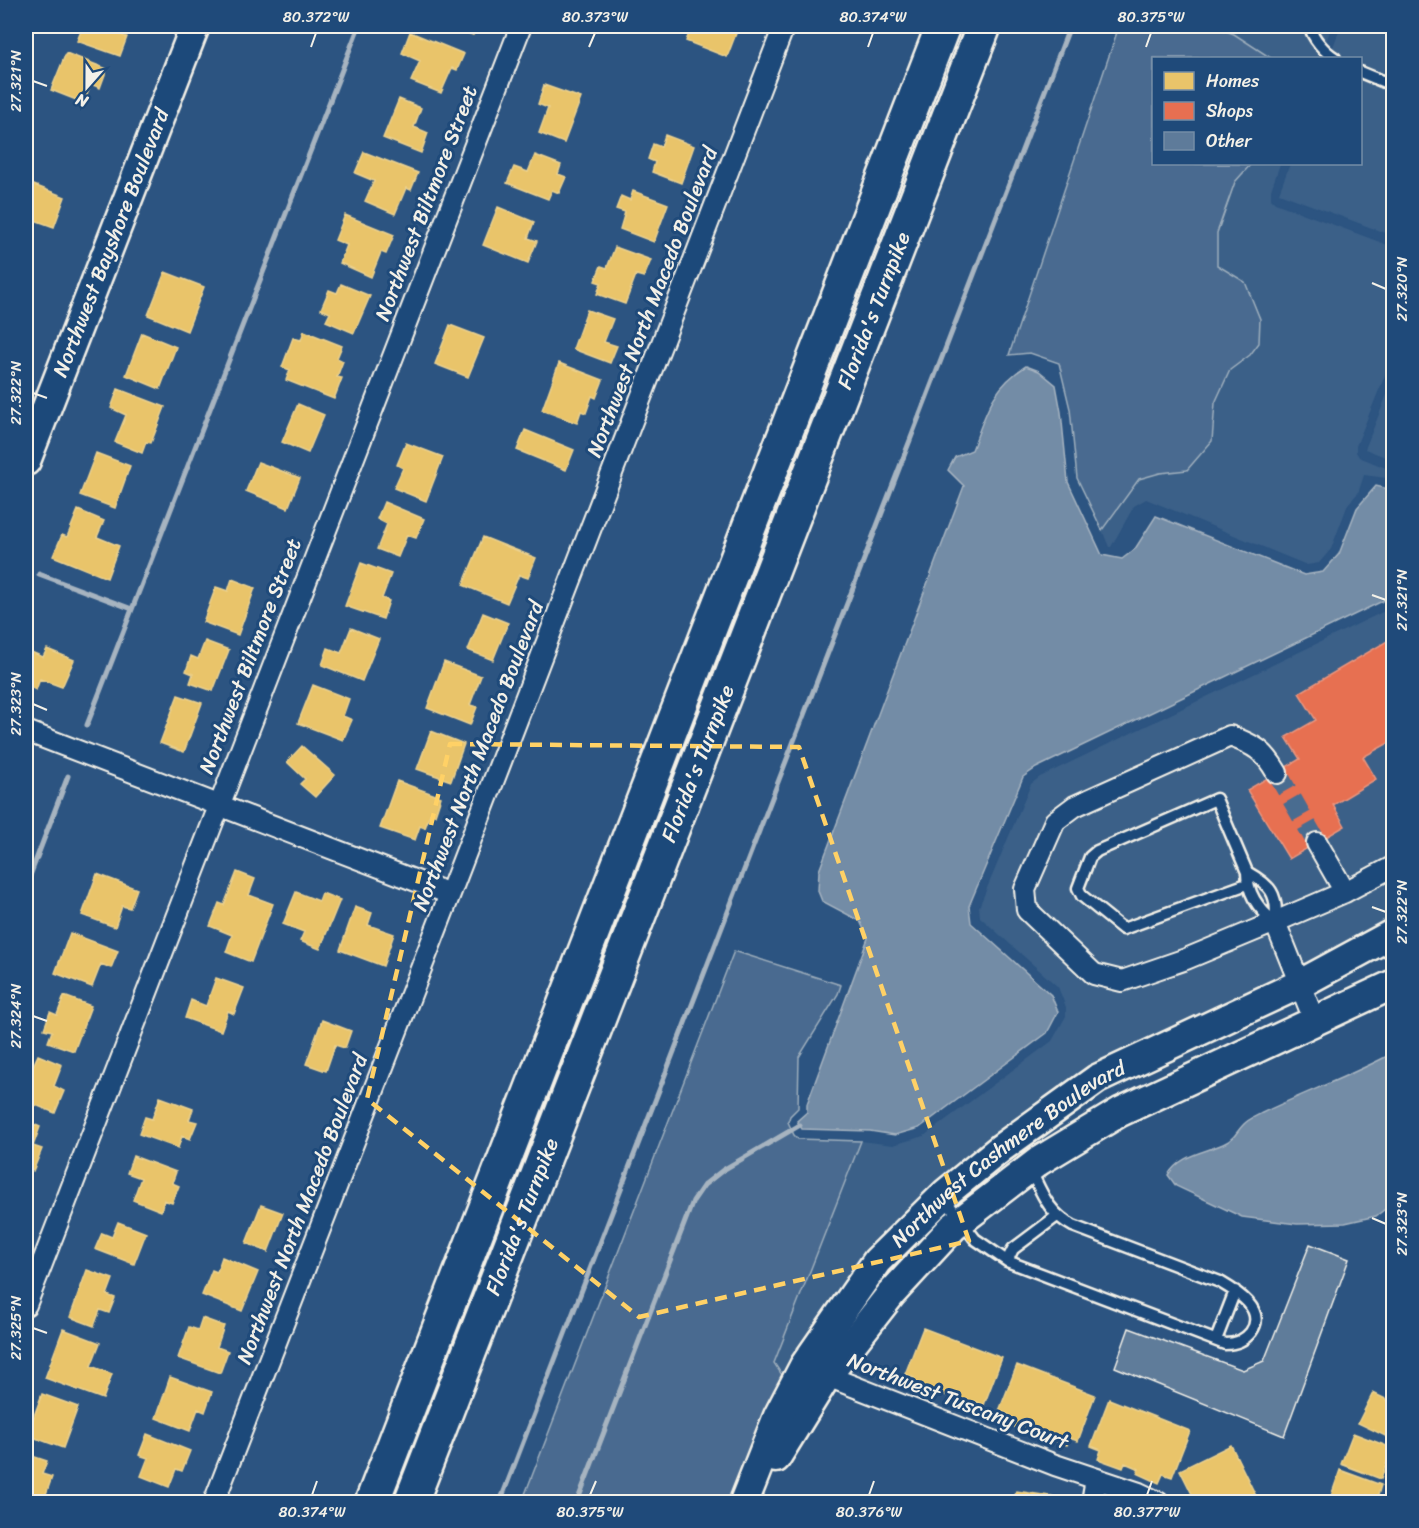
<svg xmlns="http://www.w3.org/2000/svg" width="1419" height="1528" viewBox="0 0 1419 1528" font-family="Sriracha,sans-serif">
	<style>
		.built { fill: #3b6088 }
		.green { fill: #496b90; stroke: #9eaebc; stroke-width: 1.5 }
		.water { fill: #738ca6; stroke: #a7b4c0; stroke-width: 1.5 }
		.homes { fill: #e9c46a; stroke: #ecd290; stroke-width: 1.5 }
		.shops { fill: #e76f51; stroke: #eb967e; stroke-width: 1.5 }
		.lines { fill: none; stroke-linecap: round; stroke-linejoin: round }
		.stream { stroke: #a7b4c0; stroke-width: 5 }
		.building { fill: #5e7b9a; stroke: #f4f1e8; stroke-width: 1.5 }
		.street-tunnel { stroke: #4a6c90; stroke-width: 20; stroke-dasharray: 20 10; stroke-linecap: butt }
		.lane-casing { stroke: #f4f1e8; stroke-width: 15 }
		.street-casing { stroke: #f4f1e8; stroke-width: 24 }
		.secondary-casing { stroke: #f4f1e8; stroke-width: 33 }
		.highway-casing { stroke: #f4f1e8; stroke-width: 38 }
		.lane { stroke: #1f4a7a; stroke-width: 10 }
		.street { stroke: #1f4a7a; stroke-width: 20 }
		.secondary { stroke: #1f4a7a; stroke-width: 28 }
		.highway { stroke: #1f4a7a; stroke-width: 33 }
		.marked { fill: none; stroke: #ffd166; stroke-width: 4.5; stroke-dasharray: 12 8; stroke-linejoin: round }
		.ticks { fill: none; stroke: #f4f1e8; stroke-width: 2 }
		.labels { text-anchor: middle; dominant-baseline: central; stroke-width: 6; stroke-linejoin: round; paint-order: stroke }
		.street-label { font-size: 21px; fill: #f4f1e8; stroke: #1f4a7a }
		.neatline { fill: none; stroke: #f4f1e8; stroke-width: 2 }
		.ticks-label { font-size: 15px; text-anchor: middle; fill: #f4f1e8 }
	</style>
	<rect width="100%" height="100%" fill="#2c5481"/>
	<filter id="ink" filterUnits="userSpaceOnUse"><feTurbulence type="fractalNoise" baseFrequency=".0167" numOctaves="2"/><feDisplacementMap in="SourceGraphic" scale="12" xChannelSelector="R" yChannelSelector="G"/><feConvolveMatrix kernelMatrix="1 2 1 2 8 2 1 2 1" color-interpolation-filters="sRGB"/></filter>
	<g filter="url(#ink)">
		<path class="built" d="M1213,26H1329L1330,31L1320,58H1271L1234,34Z
			M1339,26H1393V236L1279,193L1290,164H1360V58H1329L1339,31Z
			M1251,164H1280L1271,190V199L1275,203L1393,247V356L1356,446V452L1359,457L1393,471V479L1364,475L1358,493L1348,504L1331,549L1319,563L1307,565L1146,499L1134,506L1111,547H1109L1102,530L1139,479L1160,473L1212,441L1215,403L1230,370L1250,355L1217,266V233L1235,182Z
			M1393,380V460L1365,449Z
			M1393,607V922L1305,971L1263,918L1287,979L996,1140L786,1381L774,1363L861,1141L893,1145L924,1136L1052,1041L1066,1016V1007L1058,987L980,917L979,907L1031,784L1040,777Z"/>
		<path class="green" d="M1119,26H1213L1234,34L1271,58H1154V164H1251L1235,182L1217,233V265L1245,282L1260,319L1259,343L1250,355L1230,370L1215,403L1212,441L1187,470L1160,473L1139,479L1102,530L1077,478L1070,409L1059,363L1030,353L1009,355Z
			M734,951L841,985L838,994L799,1057L798,1108L790,1116L788,1122L794,1135L798,1139L861,1141L774,1363L786,1381L734,1502H522Z"/>
		<path class="water" d="M1026,366L1039,371L1056,385L1061,412L1068,482L1102,555L1122,559L1135,549L1156,516L1304,575L1323,572L1339,554L1357,508L1376,486L1393,490V596L1036,768L1023,777L969,906L971,923L1051,995L1058,1012L1047,1033L919,1128L895,1135L870,1131L802,1129L797,1121L807,1112V1104L868,938L860,921L822,901L818,891L819,871L964,486L948,470L955,457L972,450C986,414 991,388 1026,366Z
			M1393,1053V1203L1376,1216L1345,1223L1297,1224L1242,1217L1176,1186L1168,1175C1181,1153 1207,1153 1227,1142C1235,1138 1237,1131 1243,1125C1247,1120 1256,1116 1262,1113C1305,1092 1351,1076 1393,1053Z"/>
		<path class="homes" d="M83,26H114L112,32L127,37L120,56L77,41Z
			M448,26H477L473,35Z
			M692,26H723L737,31L727,57L686,41Z
			M410,32L464,54L457,70L452,68L441,93L411,81L420,61L402,53Z
			M66,53L107,69L100,88L91,84L84,103L51,90Z
			M544,85L581,98L564,143L539,133L548,108L538,104Z
			M399,99L421,108L414,127L428,133L421,153L383,138Z
			M665,135L694,146L681,183L652,172L655,162L648,159L653,144L661,147Z
			M364,152L418,173L411,190L406,188L395,214L365,201L374,181L355,173Z
			M535,155L561,165L558,174L566,177L559,193L552,190L548,199L507,183L514,167L528,172Z
			M26,182L65,197L54,227L26,217Z
			M633,191L668,204L654,242L620,229L625,212L616,209L621,196L630,200Z
			M498,207L534,222L528,238L537,241L528,263L483,245Z
			M345,215L394,235L386,254L381,252L371,277L340,263L347,245L335,240Z
			M615,247L651,260L644,277L636,275L625,304L597,294L601,283L595,281L601,266L607,268Z
			M165,272L204,287L187,331L148,315Z
			M341,284L370,296L354,333L326,321L330,313L321,309L329,290L337,293Z
			M587,310L613,319L604,342L617,346L610,363L573,349Z
			M450,325L484,338L468,377L435,364Z
			M304,331L342,346L337,358L343,361L337,377L342,378L334,399L286,380L290,370L282,367L293,338L301,340Z
			M142,333L176,347L160,389L126,375Z
			M559,363L603,380L596,398L592,396L586,413L581,411L577,423L542,410Z
			M118,389L165,407L151,443L146,442L142,453L115,442L126,415L111,408Z
			M298,404L324,415L308,453L282,442Z
			M525,430L574,450L566,470L517,450Z
			M406,443L443,457L426,501L394,488L403,468L397,465Z
			M96,453L130,466L115,508L80,495Z
			M258,462L300,478L288,508L246,491Z
			M384,502L424,519L416,538L407,535L398,557L377,549L387,524L377,519Z
			M78,510L104,521L97,537L119,546L107,578L53,556L62,535L67,537Z
			M483,537L536,558L528,578L519,575L507,603L463,585Z
			M361,563L391,574L382,598L389,601L383,619L345,606Z
			M232,579L255,588L238,635L203,622L216,587L228,591Z
			M483,613L508,623L493,660L468,650Z
			M351,628L379,639L362,681L322,665L328,648L341,653Z
			M205,641L229,650L213,691L190,683L193,674L186,671L191,656L198,659Z
			M47,649L74,660L62,687L40,679L36,690L26,685V660L29,651L43,657Z
			M444,662L481,676L470,705L477,707L470,725L427,708Z
			M313,685L349,699L343,716L352,720L343,740L298,723Z
			M178,695L202,703L184,752L160,743Z
			M431,731L464,744L451,781L417,769Z
			M302,746L335,775L315,797L300,784L305,779L287,762Z
			M397,781L441,797L435,815L430,814L425,828L420,826L415,840L380,828Z
			M237,872L255,879L249,895L273,904L251,962L226,952L232,935L210,926L219,903L224,905Z
			M97,874L137,889L130,908L122,906L115,927L82,915Z
			M296,892L319,901L322,893L340,900L320,949L300,941L304,932L283,924Z
			M355,907L372,913L368,925L394,934L383,966L340,950Z
			M70,933L118,951L111,968L101,964L92,987L55,973Z
			M216,978L244,988L234,1014L228,1011L221,1031L185,1018L191,1000L206,1006Z
			M64,996L91,1006L74,1051L48,1042L52,1031L44,1029L50,1012L57,1015Z
			M322,1020L351,1031L345,1048L335,1045L326,1071L306,1064Z
			M38,1055L62,1065L54,1086L64,1091L55,1113L26,1101V1066L32,1068Z
			M160,1097L193,1109L189,1120L197,1122L190,1139L182,1136L178,1148L139,1134L145,1117L152,1119Z
			M26,1121L40,1127L33,1146L42,1149L33,1171L26,1168Z
			M133,1156L176,1172L172,1183L179,1186L172,1203L164,1200L161,1211L133,1200L141,1178L127,1173Z
			M261,1205L283,1213L268,1252L246,1243Z
			M118,1222L146,1233L134,1264L95,1249L102,1233L112,1237Z
			M222,1257L258,1272L242,1311L202,1295L212,1270L217,1272Z
			M87,1270L113,1279L107,1295L115,1298L109,1313L100,1310L94,1326L70,1317Z
			M202,1318L224,1326L217,1347L228,1351L220,1373L178,1358L189,1327L198,1330Z
			M923,1328L1002,1358L984,1405L974,1401L971,1409L949,1400L951,1397L935,1391L934,1394L911,1385L914,1378L905,1374Z
			M63,1329L100,1343L91,1366L112,1374L103,1399L45,1378Z
			M1017,1365L1095,1395L1078,1441L1069,1438L1067,1445L1006,1424L1009,1415L999,1411Z
			M170,1377L212,1392L205,1412L198,1409L190,1431L156,1418Z
			M1373,1393L1394,1403V1440L1358,1423Z
			M42,1394L78,1407L63,1448L27,1435Z
			M1109,1399L1190,1431L1172,1477L1163,1474L1159,1483L1137,1473L1139,1469L1125,1463L1123,1468L1098,1459L1101,1450L1091,1446Z
			M1353,1433L1392,1448L1381,1479L1341,1464Z
			M147,1434L190,1451L182,1471L176,1469L169,1487L141,1476L148,1458L139,1455Z
			M1231,1445L1259,1502H1196L1180,1470Z
			M26,1454L47,1461L42,1474L52,1477L45,1497L34,1494L31,1502H26Z
			M1340,1470L1381,1485L1377,1499L1367,1495L1364,1502H1329Z
			M1016,1491L1064,1498L1063,1502H1014Z"/>
		<path class="shops" d="M1394,637V740L1363,757L1376,779L1333,805L1345,826L1289,859L1247,790L1300,759L1286,737L1316,720L1299,693Z"/>
		<g class="lines">
			<path class="stream" d="M39,574L132,609
				M87,725L359,26
				M26,886L68,776
				M500,1502L1070,26
				M577,1502L693,1201L704,1185L723,1170L800,1125"/>
		</g>
		<path class="building" d="M1310,1244L1349,1259L1284,1436L1115,1367L1129,1328L1243,1370L1264,1361Z"/>
		<g class="lines">
			<path class="street-tunnel" d="M1277,773L1317,843"/>
			<g class="lane-casing">
				<path id="lane" d="M1310,26C1312,38 1325,52 1335,58
					M1360,72L1394,86
					M1247,872C1270,885 1279,894 1275,922
					M1247,884L1123,929L1082,896L1078,888L1090,857L1097,851L1216,799L1247,872C1247,893 1258,909 1275,922
					M943,1197L975,1239L1007,1261L1225,1344C1235,1344 1244,1341 1251,1332C1267,1310 1237,1292 1220,1282L1073,1226C1048,1213 1042,1193 1030,1169
					M1007,1261L1013,1249L1057,1216
					M1216,1340L1235,1291"/>
			</g>
			<g class="street-casing">
				<path id="street" d="M26,731L450,894
					M1277,773C1264,750 1254,745 1230,736L1075,806L1055,821L1025,889L1027,910L1094,974L1122,981L1186,959L1275,922L1345,892L1394,866
					M1317,843L1345,892
					M1275,922L1315,1022
					M26,1305L521,26
					M817,1372L1055,1465L1139,1493L1158,1502
					M214,1502L450,894L784,26
					M1092,1502L1096,1479"/>
			</g>
			<g class="secondary-casing">
				<g id="secondary">
					<path id="s1" d="M26,461L195,26"/>
					<path d="M776,1458L826,1377L891,1294L953,1227L1039,1161L1120,1112L1394,984"/>
					<path id="s2" d="M744,1502L778,1416L804,1366L877,1261L946,1193L1001,1148L1097,1079L1300,984L1394,933"/>
				</g>
			</g>
			<g class="highway-casing">
				<g id="highway">
					<path d="M372,1502L943,26"/>
					<path id="s3" d="M411,1502L984,26"/>
				</g>
			</g>
			<use href="#lane" class="lane"/>
			<use href="#street" class="street"/>
			<use href="#secondary" class="secondary"/>
			<use href="#highway" class="highway"/>
		</g>
	</g>
	<path class="marked" d="M450,744L799,747L969,1241L639,1317L367,1099Z"/>
	<path class="ticks" d="M311,47L316,33M589,47L595,33M868,47L873,33M1146,47L1151,33M33,81L47,86M1372,283L1386,289M33,393L47,398M1372,595L1386,600M33,704L47,710M1372,907L1386,912M33,1016L47,1021M1372,1218L1386,1224M33,1328L47,1333M312,1495L317,1481M590,1495L596,1481M869,1495L874,1481M1147,1495L1152,1481"/>
	<g class="labels">
		<g class="street-label">
			<text transform="translate(426 203) rotate(-69)">Northwest Biltmore Street</text>
			<text stroke="none"><textPath href="#s1" startOffset="234">Northwest Bayshore Boulevard</textPath></text>
			<text transform="translate(652 302) rotate(-69)">Northwest North Macedo Boulevard</text>
			<text stroke="none"><textPath href="#s3" startOffset="1278">Florida's Turnpike</textPath></text>
			<text transform="translate(250 656) rotate(-69)">Northwest Biltmore Street</text>
			<text transform="translate(478 756) rotate(-69)">Northwest North Macedo Boulevard</text>
			<text stroke="none"><textPath href="#s3" startOffset="792">Florida's Turnpike</textPath></text>
			<text stroke="none"><textPath href="#s2" startOffset="447">Northwest Cashmere Boulevard</textPath></text>
			<text transform="translate(302 1209) rotate(-69)">Northwest North Macedo Boulevard</text>
			<text stroke="none"><textPath href="#s3" startOffset="306">Florida's Turnpike</textPath></text>
			<text transform="translate(958 1401) rotate(21)">Northwest Tuscany Court</text>
		</g>
	</g>
	<rect width="1419" height="1528" fill="none" stroke="#1f4a7a" stroke-width="66"/>
	<rect x="1152" y="57" width="210" height="108" fill="#1f4a7a" stroke="#748da6" stroke-width="1.5"/>
	<rect x="1164" y="72" width="30" height="18" fill="#e9c46a" stroke="#748da6" stroke-width="1.5"/>
	<text x="1206" y="87" font-size="18" fill="#f4f1e8">Homes</text>
	<rect x="1164" y="102" width="30" height="18" fill="#e76f51" stroke="#748da6" stroke-width="1.5"/>
	<text x="1206" y="117" font-size="18" fill="#f4f1e8">Shops</text>
	<rect x="1164" y="132" width="30" height="18" fill="#5e7b9a" stroke="#748da6" stroke-width="1.5"/>
	<text x="1206" y="147" font-size="18" fill="#f4f1e8">Other</text>
	<g transform="translate(87 87) rotate(201)" stroke="#1f4a7a" stroke-width="4.5" paint-order="stroke">
	<path d="M0-4.5L10 22L0 15L-10 22Z" fill="#f4f1e8"/>
	<text y="-9" font-size="16" font-weight="bold" text-anchor="middle" fill="#f4f1e8">N</text>
	</g>
	<rect x="33" y="33" width="1353" height="1462" class="neatline"/>
	<g class="ticks-label">
		<text x="316" y="22">80.372°W</text>
		<text x="595" y="22">80.373°W</text>
		<text x="873" y="22">80.374°W</text>
		<text x="1151" y="22">80.375°W</text>
		<text transform="translate(16 81) rotate(-90)" y="5">27.321°N</text>
		<text transform="translate(1402 289) rotate(-90)" y="5">27.320°N</text>
		<text transform="translate(16 393) rotate(-90)" y="5">27.322°N</text>
		<text transform="translate(1402 600) rotate(-90)" y="5">27.321°N</text>
		<text transform="translate(16 704) rotate(-90)" y="5">27.323°N</text>
		<text transform="translate(1402 912) rotate(-90)" y="5">27.322°N</text>
		<text transform="translate(16 1016) rotate(-90)" y="5">27.324°N</text>
		<text transform="translate(1402 1224) rotate(-90)" y="5">27.323°N</text>
		<text transform="translate(16 1328) rotate(-90)" y="5">27.325°N</text>
		<text x="312" y="1517">80.374°W</text>
		<text x="590" y="1517">80.375°W</text>
		<text x="869" y="1517">80.376°W</text>
		<text x="1147" y="1517">80.377°W</text>
	</g>
</svg>
